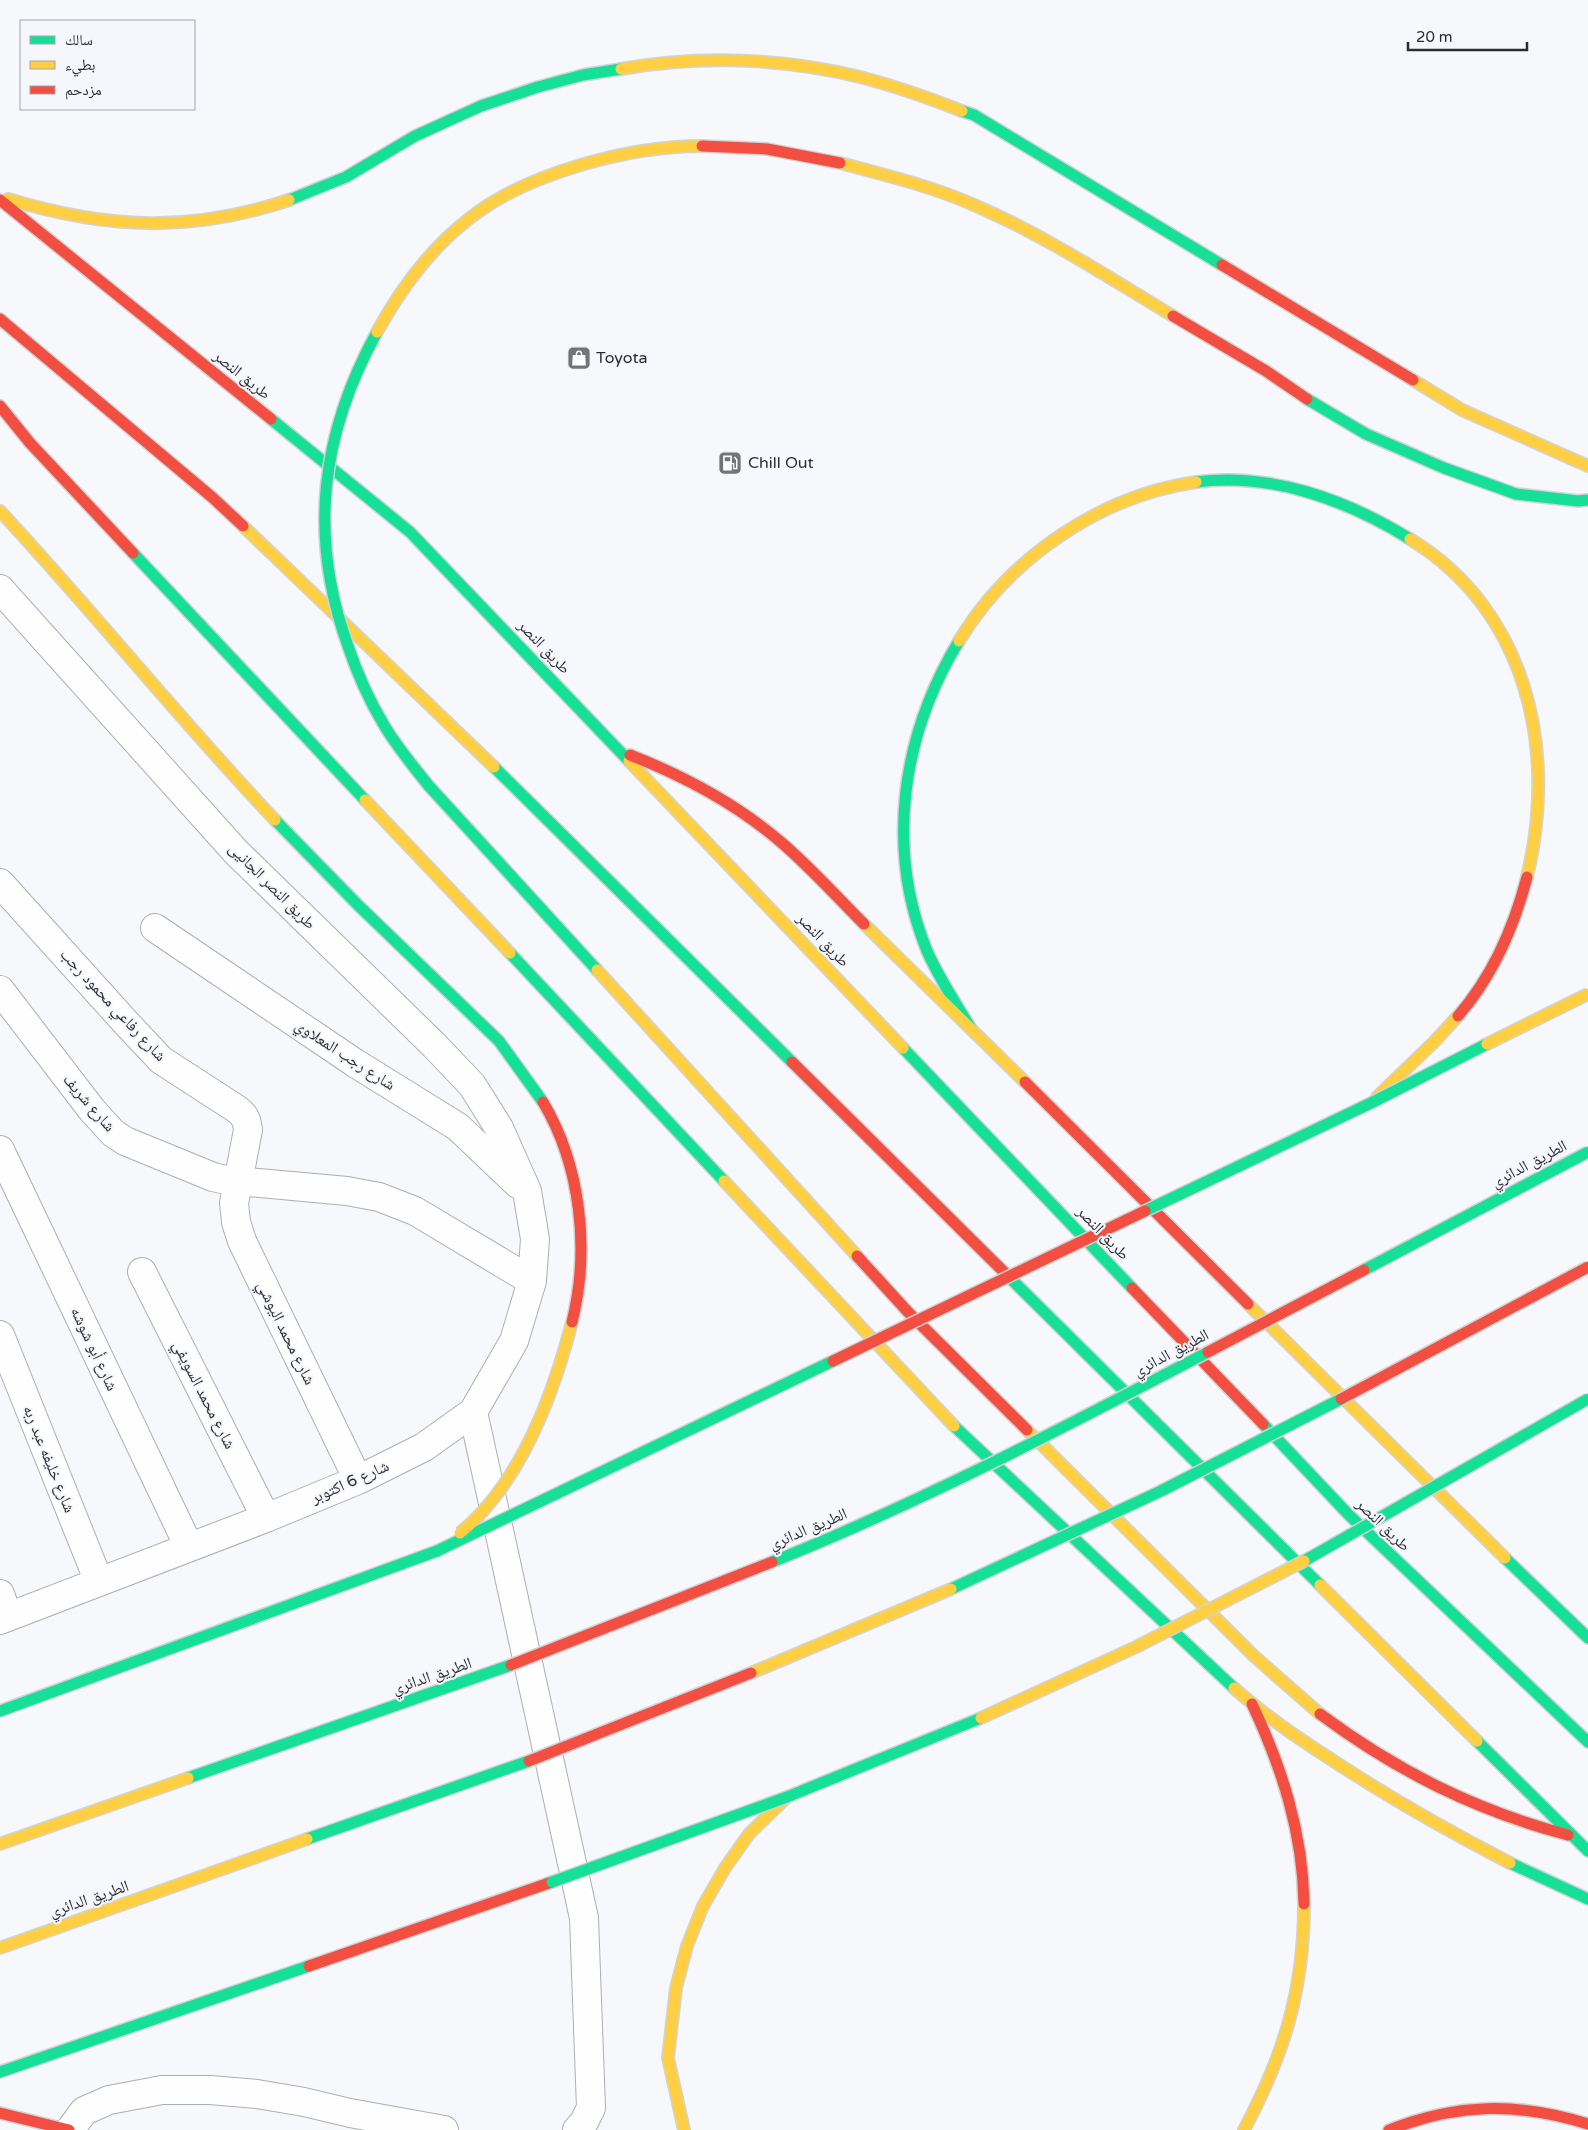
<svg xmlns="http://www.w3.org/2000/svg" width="1588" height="2130" viewBox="0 0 1588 2130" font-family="'Varela Round','Noto Naskh Arabic',sans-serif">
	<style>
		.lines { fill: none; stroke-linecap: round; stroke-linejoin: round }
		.street-casing { stroke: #adaeb2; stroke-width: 30 }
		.fast-casing { stroke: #d1d3d4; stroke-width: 14 }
		.slow-casing { stroke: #d1d3d4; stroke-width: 14 }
		.jam-casing { stroke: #d1d3d4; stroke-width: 14 }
		.street { stroke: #fefefe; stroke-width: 28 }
		.fast { stroke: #16e098; stroke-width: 11 }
		.slow { stroke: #ffcf43; stroke-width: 11 }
		.jam { stroke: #f24e42; stroke-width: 11 }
		.fast-bridge-casing { stroke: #d1d3d4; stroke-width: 14; stroke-linecap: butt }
		.slow-bridge-casing { stroke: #d1d3d4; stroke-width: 14; stroke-linecap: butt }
		.jam-bridge-casing { stroke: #d1d3d4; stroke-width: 14; stroke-linecap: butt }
		.fast-bridge { stroke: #16e098; stroke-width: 11 }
		.slow-bridge { stroke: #ffcf43; stroke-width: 11 }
		.jam-bridge { stroke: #f24e42; stroke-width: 11 }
		.labels { text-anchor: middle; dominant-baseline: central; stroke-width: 4; stroke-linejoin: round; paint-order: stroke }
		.poi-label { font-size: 16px; fill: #2b2d32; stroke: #f5f7fd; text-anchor: start }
		.street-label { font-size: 16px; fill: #2b2d32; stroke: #f5f7fd }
	</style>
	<rect width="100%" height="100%" fill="#f7f8fb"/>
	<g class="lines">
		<g class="street-casing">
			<path id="street" d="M0,589L236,852L435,1046L472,1085L499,1128L527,1191L535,1239L532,1281L514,1341L473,1412L424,1447L358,1480L266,1518L0,1620
				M0,883L128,1025L161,1060L235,1108C244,1114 247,1119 248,1130L234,1203L236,1222L242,1241L358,1480
				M155,928L355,1063L458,1127L518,1184
				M0,990L92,1110L113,1133L125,1141L213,1177L226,1180L347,1191L379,1197L415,1211L532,1281
				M0,1150L189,1547
				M142,1272L266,1518
				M0,1335L99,1582
				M473,1412L584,1918L591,2108L584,2122L577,2130
				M0,1594L8,1617
				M70,2130L84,2111L109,2100L162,2090H210L257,2094L304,2102L350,2113L444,2130"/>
		</g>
		<g class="fast-casing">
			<path id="fast" d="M962,111L974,115L1222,265
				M289,200L346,177L415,136L481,106L538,87L583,75L621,69
				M1307,399L1366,434L1444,468L1516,494L1578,501L1588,500
				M271,419L410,532L629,761
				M1196,482C1271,472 1347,500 1410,539
				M133,553L365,800
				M959,641C902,735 885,847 927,951C939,978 955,1002 970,1027
				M494,767L792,1062
				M429,786L597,970
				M275,820L358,905L499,1041
				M510,953L724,1181
				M903,1048L1132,1288
				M1007,1275L1320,1585
				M1263,1424L1349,1515L1588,1742
				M954,1426L1234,1688
				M1505,1558L1588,1638
				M0,1711L437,1551
				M1477,1741L1588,1851
				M188,1778L511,1665
				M307,1839L529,1761
				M1510,1863L1588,1899
				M0,2072L309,1966"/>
		</g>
		<g class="slow-casing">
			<path id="slow" d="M621,69C699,55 784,58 860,77C895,86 929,98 962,111
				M840,163C885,175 931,186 974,205C1044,235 1108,277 1173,316
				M8,199C107,229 190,233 289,200
				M1413,380L1462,410L1588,466
				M0,511C94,612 180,720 275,820
				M243,526L494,767
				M1410,539C1527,610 1558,750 1527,877
				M959,641C1009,558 1100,496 1196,482
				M629,761L903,1048
				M365,800L510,953
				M864,924L1025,1082
				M597,970L857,1256
				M1377,1097L1434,1042L1458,1016
				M724,1181L954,1426
				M1248,1304L1505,1558
				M1027,1430L1254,1656L1320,1714
				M1320,1585L1477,1741
				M1234,1688C1263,1714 1296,1737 1329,1758C1388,1797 1448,1831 1510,1863
				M0,1844L188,1778
				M0,1948L307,1839
				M684,2130L668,2058L676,1988L687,1946L703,1906L725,1868L749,1834L787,1797
				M1244,2130C1284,2055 1304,1990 1304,1904"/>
		</g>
		<g class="jam-casing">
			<path id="jam" d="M0,200L271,419
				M1222,265L1413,380
				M1173,316L1266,371L1307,399
				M0,319L213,498L243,526
				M0,406L30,443L133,553
				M630,755C684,776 738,805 782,843C811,868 837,897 864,924
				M1458,1016C1493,976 1514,927 1527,877
				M792,1062L1007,1275
				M1025,1082L1248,1304
				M857,1256L908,1312L1027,1430
				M1132,1288L1263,1424
				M1252,1704C1282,1768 1303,1833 1304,1904
				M1320,1714C1397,1771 1474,1810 1568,1835
				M309,1966L552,1882
				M0,2113L69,2130
				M1389,2130C1457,2103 1518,2102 1588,2124"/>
		</g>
		<use href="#street" class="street"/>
		<use href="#fast" class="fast"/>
		<use href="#slow" class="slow"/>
		<use href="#jam" class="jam"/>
		<g class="fast-bridge-casing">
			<path id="fast-bridge" d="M377,332C321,434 308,535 348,646C357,673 369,700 384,725C397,747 413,766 429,786
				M499,1041L543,1102
				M1145,1211L1371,1103L1487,1044
				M1364,1270L1588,1152
				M437,1551L833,1361
				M1304,1561L1588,1399
				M772,1562C922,1502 1065,1427 1208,1352
				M951,1589L1161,1491L1341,1399
				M552,1882L787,1797L981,1718"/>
		</g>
		<g class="slow-bridge-casing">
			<path id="slow-bridge" d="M377,332C400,290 431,248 470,218C527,173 630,146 702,146
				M1487,1044L1588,994
				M460,1533C521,1483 553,1396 572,1322
				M751,1673L951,1589
				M981,1718L1136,1647L1304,1561"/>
		</g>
		<g class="jam-bridge-casing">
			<path id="jam-bridge" d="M702,146L767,149L840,163
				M543,1102C581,1166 590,1250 572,1322
				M1208,1352L1364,1270
				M833,1361L1145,1211
				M1341,1399L1588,1267
				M511,1665L772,1562
				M529,1761L751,1673"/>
		</g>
		<use href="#fast-bridge" class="fast-bridge"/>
		<use href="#slow-bridge" class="slow-bridge"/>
		<use href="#jam-bridge" class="jam-bridge"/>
	</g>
	<defs>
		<g id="shop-square" transform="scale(1.25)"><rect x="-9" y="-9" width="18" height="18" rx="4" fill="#727478" stroke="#f5f7fd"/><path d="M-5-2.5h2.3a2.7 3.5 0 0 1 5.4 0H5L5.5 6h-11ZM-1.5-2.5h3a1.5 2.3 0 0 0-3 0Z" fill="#fff"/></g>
		<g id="fuel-square" transform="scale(1.25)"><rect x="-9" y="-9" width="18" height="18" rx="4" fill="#727478" stroke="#f5f7fd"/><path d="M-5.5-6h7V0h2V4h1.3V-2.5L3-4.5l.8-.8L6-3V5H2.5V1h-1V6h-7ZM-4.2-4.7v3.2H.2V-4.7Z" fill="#fff"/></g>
	</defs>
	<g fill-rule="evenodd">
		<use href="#shop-square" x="579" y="358"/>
		<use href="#fuel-square" x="730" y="463"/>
	</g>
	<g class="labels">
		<g class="poi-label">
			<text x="596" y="358">Toyota</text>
			<text x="748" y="463">Chill Out</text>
		</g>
		<g class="street-label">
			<text transform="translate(242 375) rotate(39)">طريق النصر</text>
			<text transform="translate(544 647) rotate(46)">طريق النصر</text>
			<text transform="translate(272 886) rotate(45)">طريق النصر الجانيى</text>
			<text transform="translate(823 940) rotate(46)">طريق النصر</text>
			<text transform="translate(113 1005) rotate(47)">شارع رفاعي محمود رجب</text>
			<text transform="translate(345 1055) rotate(33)">شارع رجب المعلاوي</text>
			<text transform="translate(89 1103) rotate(49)">شارع شريف</text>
			<text transform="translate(1529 1164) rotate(-28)">الطريق الدائري</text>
			<text transform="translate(1103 1233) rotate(46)">طريق النصر</text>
			<text transform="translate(286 1333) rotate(64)">شارع محمد اليوشي</text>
			<text transform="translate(94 1349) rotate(65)">شارع أبو شوشه</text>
			<text transform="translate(1171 1353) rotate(-28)">الطريق الدائري</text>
			<text transform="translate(204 1395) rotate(63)">شارع محمد السويفي</text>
			<text transform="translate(49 1459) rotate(68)">شارع خليفه عبد ربه</text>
			<text transform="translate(350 1482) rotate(-24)">شارع 6 اكتوبر</text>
			<text transform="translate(1383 1525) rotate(44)">طريق النصر</text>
			<text transform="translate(808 1529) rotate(-23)">الطريق الدائري</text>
			<text transform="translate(432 1676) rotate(-19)">الطريق الدائري</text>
			<text transform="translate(89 1899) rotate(-19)">الطريق الدائري</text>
		</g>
	</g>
	<rect x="20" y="20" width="175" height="90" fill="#f5f7fd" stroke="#a4a6ac"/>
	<rect x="30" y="36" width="25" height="8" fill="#16e098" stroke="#a4a6ac"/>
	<text x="65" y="45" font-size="15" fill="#2b2d32">سالك</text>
	<rect x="30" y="61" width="25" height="8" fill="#ffcf43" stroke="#a4a6ac"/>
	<text x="65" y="70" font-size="15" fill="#2b2d32">بطيء</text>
	<rect x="30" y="86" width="25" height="8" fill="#f24e42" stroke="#a4a6ac"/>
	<text x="65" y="95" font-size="15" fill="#2b2d32">مزدحم</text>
	<path d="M1408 42v8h119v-8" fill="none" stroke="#2b2d32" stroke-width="2.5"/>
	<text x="1416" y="42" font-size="15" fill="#2b2d32" stroke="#f5f7fd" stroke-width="4" paint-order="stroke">20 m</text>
</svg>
